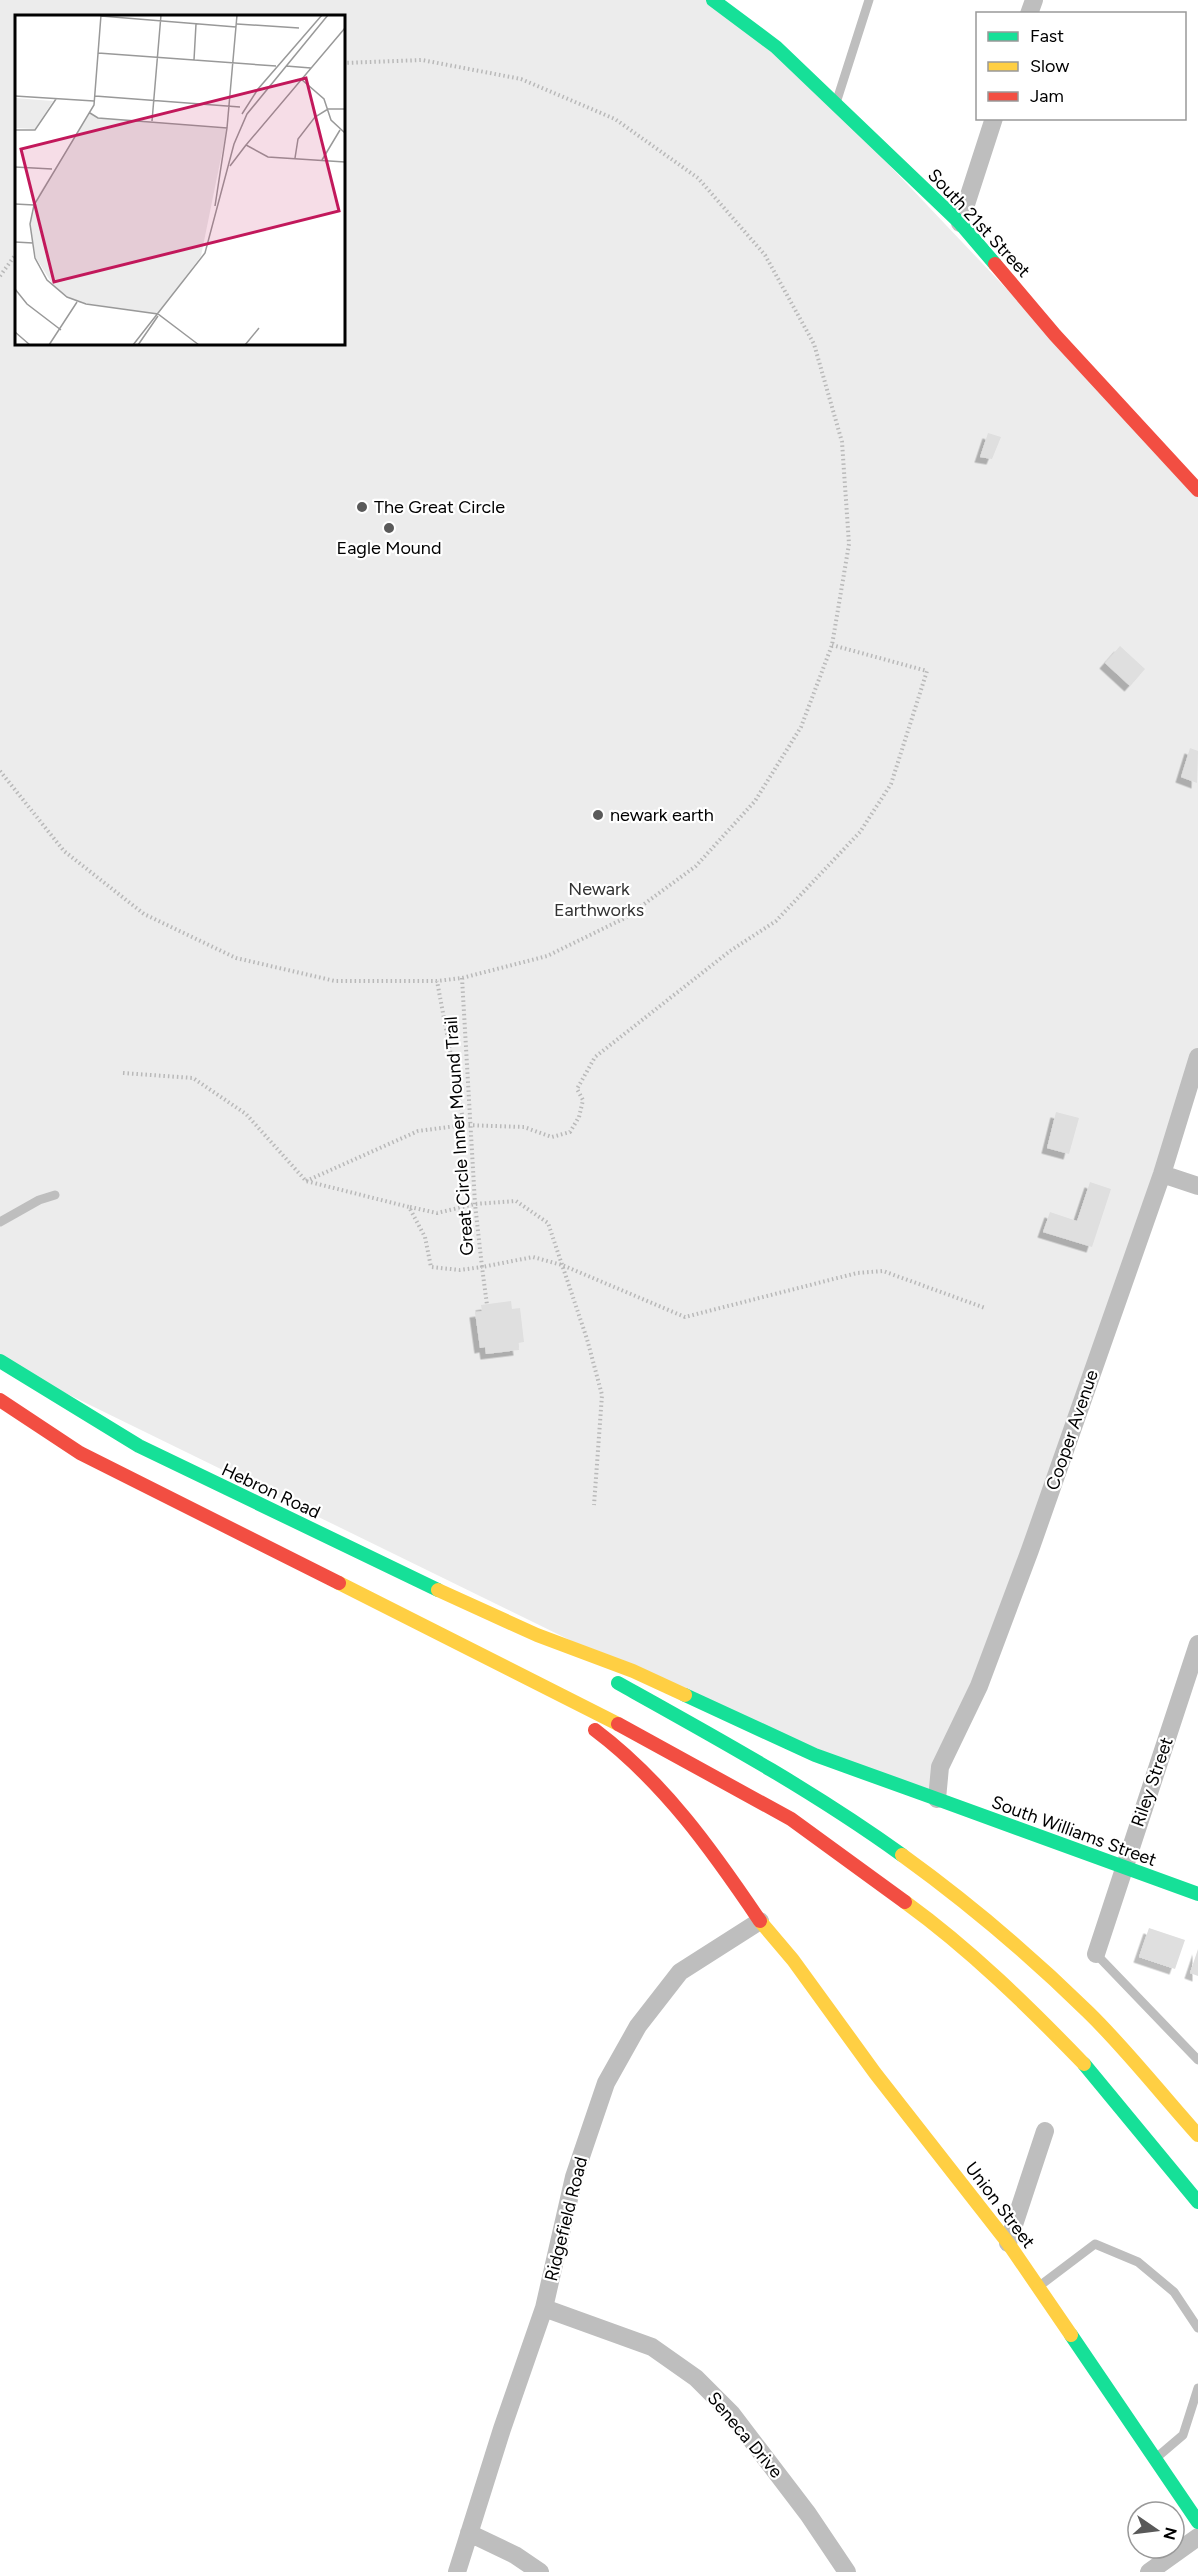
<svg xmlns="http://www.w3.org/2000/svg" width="1198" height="2572" viewBox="0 0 1198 2572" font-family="Figtree,sans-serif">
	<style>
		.park { fill: #ececec; fill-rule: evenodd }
		.building { fill: #dfdfdf; filter: url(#shadow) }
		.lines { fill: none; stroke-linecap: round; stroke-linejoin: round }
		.path { stroke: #b9b9b9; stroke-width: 4; stroke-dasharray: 1.5 3; stroke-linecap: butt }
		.lane { stroke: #bebebe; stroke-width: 9 }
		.street { stroke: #bebebe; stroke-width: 18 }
		.fast { stroke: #16e098; stroke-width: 14 }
		.slow { stroke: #ffcf43; stroke-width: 14 }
		.jam { stroke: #f24e42; stroke-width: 14 }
		.poi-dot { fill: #595959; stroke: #fff; stroke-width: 2 }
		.labels { text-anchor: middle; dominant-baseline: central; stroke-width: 4.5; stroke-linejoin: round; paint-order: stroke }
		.street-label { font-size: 18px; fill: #000; stroke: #fff }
		.poi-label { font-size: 18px; fill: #000; stroke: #fff; text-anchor: start }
		.park-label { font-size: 18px; fill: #333; stroke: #fff }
		.inset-road { fill: none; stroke: #999; stroke-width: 1.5 }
		.view { fill: #c2185b; fill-opacity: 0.15; stroke: #c2185b; stroke-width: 3 }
		.inset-edge { fill: none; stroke: #000; stroke-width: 3 }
	</style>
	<defs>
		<filter id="shadow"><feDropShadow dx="-5.5" dy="5.5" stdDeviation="0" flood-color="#0004"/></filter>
	</defs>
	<rect width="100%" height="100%" fill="#fff"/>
	<path class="park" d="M0,0H713L783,53L1198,491V1057L937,1799L633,1671L0,1361ZM16,16H344V344H16Z"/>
	<path class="building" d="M988,433L1001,437L992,459L980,457Z
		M1120,646L1145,669L1130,686L1105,663Z
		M1190,748L1198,751L1197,783L1181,777Z
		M1056,1112L1079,1118L1069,1154L1047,1148Z
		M1090,1182L1111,1189L1092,1247L1043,1232L1050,1212L1077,1221Z
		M511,1301L512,1309L520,1308L524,1342L518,1343L519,1350L486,1354L485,1347L480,1348L475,1312L482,1311L481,1305Z
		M1149,1928L1185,1940L1175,1969L1139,1957Z
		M1198,1949V1976L1190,1973Z"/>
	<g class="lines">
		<path class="path" d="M0,276L16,254
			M0,771L64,851L144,914L236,958L335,981H437L462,978L547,956L625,918L696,866L755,801L801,727L832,645L849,544L842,442L814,344L765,255L698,178L615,119L521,79L422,60L344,63
			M462,978L475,1204L482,1267L533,1257L562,1265L685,1317L857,1273L883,1271L985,1308
			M123,1073L193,1078L246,1114L306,1181L409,1207L425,1237L431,1267L460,1270L482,1267L487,1305
			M464,1125L524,1127L552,1137L570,1132L579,1117L583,1100L577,1089L595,1057L730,951L776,921L860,832L891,784L927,671L832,645
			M306,1181L418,1131L464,1125L437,981
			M410,1207L437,1213L475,1204L516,1201L548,1223L587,1339L602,1395L594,1505"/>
		<path class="lane" d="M836,103L869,0
			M0,1222L39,1200L55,1195
			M1096,1954L1198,2060
			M1038,2287L1095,2244L1138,2262L1174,2292L1198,2328
			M1156,2458L1183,2435L1198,2388"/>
		<path class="street" d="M1029,14L1034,0
			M960,223L994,118
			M1162,1174L1198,1186
			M937,1799L940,1767L979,1686L1030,1550L1162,1174L1198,1057
			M1096,1954L1198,1644
			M1008,2243L1045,2131
			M544,2308L652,2347L696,2378L731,2413L808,2514L847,2572
			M469,2533L515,2555L540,2572
			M457,2572L502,2429L544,2308L574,2177L606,2083L638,2026L680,1972L760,1921
			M1149,2572L1198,2537"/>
		<path class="fast" d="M713,0L776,47L960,223L995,264
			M0,1361L139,1446L438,1590
			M618,1683C715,1737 812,1790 902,1855
			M685,1695L815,1755L937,1799
			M937,1799L1198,1894
			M1084,2064L1198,2202
			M1071,2335L1198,2522"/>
		<path class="slow" d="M339,1583L618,1724
			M438,1590L537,1635L633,1671L685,1695
			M902,1855C967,1902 1030,1955 1088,2012C1127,2050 1161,2094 1198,2135
			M905,1902C971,1950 1028,2006 1084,2064
			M760,1921L793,1960L875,2073L1008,2243L1071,2335"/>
		<path class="jam" d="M995,264L1055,335L1198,490
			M0,1400L80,1453L339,1583
			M618,1724L791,1819L905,1902
			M595,1730C664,1782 712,1850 760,1921"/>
	</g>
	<g class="poi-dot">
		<circle cx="362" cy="507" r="6"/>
		<circle cx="389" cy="528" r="6"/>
		<circle cx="598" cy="815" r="6"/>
	</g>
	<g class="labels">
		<g class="street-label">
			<text transform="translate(979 223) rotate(47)">South 21st Street</text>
			<text transform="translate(459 1136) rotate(-94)">Great Circle Inner Mound Trail</text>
			<text transform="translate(1072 1430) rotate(-71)">Cooper Avenue</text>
			<text transform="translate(271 1491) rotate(25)">Hebron Road</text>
			<text transform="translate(1152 1782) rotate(-71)">Riley Street</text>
			<text transform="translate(1074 1831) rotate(20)">South Williams Street</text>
			<text transform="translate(1000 2205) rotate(53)">Union Street</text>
			<text transform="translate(566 2219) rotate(-76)">Ridgefield Road</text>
			<text transform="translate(745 2435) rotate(50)">Seneca Drive</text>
		</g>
		<g class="poi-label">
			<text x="374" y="507">The Great Circle</text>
			<text x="389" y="548" text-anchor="middle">Eagle Mound</text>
			<text x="610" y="815">newark earth</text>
		</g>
		<g class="park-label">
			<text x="599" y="889">Newark<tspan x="599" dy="21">Earthworks</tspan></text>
		</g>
	</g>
	<g transform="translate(15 15)">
		<rect width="330" height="330" fill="#fff"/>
		<path d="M0,83L38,86L20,114L0,113ZM75,98L83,103L212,113L186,241L143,299L62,287L40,273L21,243L15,209L24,179Z" fill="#ececec"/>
		<path class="inset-road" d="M86,0L79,90L19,190L15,209L20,243L32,265L52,282L71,289L143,299L184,330M86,1L221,12M222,9L284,13M330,13L231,130L253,142L330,147M83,38L261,51M179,45L181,9M271,51L296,53M286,64L309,84L316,105L330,118M0,81L79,86M80,81L225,92M75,98L83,103L212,113L222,0M227,99L243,74L307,0M137,106L146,0M0,115H20L41,84M280,143L283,124L300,102L313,94H330M307,145L325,115M215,151L231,130M0,152L37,154M0,189L19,190M200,191L212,113M0,227L18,228M0,274L12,289L46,315M0,317L15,330M34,330L62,287M118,330L190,238L219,129L232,99L313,0M123,330L143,301M230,330L244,313"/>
		<path class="view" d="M291,63L324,196L39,267L6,134Z"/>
		<rect width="330" height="330" class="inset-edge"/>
	</g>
	<rect x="976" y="12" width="210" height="108" fill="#ffffff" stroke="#999999" stroke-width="1.5"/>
	<rect x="988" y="32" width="30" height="9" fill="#16e098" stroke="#999999" stroke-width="1.5"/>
	<text x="1030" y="42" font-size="18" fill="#000000">Fast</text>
	<rect x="988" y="62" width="30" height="9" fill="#ffcf43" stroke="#999999" stroke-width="1.5"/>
	<text x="1030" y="72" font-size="18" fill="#000000">Slow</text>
	<rect x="988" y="92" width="30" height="9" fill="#f24e42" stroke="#999999" stroke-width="1.5"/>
	<text x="1030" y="102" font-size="18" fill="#000000">Jam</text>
	<g transform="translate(1156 2530) rotate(104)"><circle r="28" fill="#ffffff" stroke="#999999" stroke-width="1.5"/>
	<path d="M0-4.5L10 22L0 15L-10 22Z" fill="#595959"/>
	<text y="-9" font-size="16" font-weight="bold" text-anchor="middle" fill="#000000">N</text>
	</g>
</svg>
